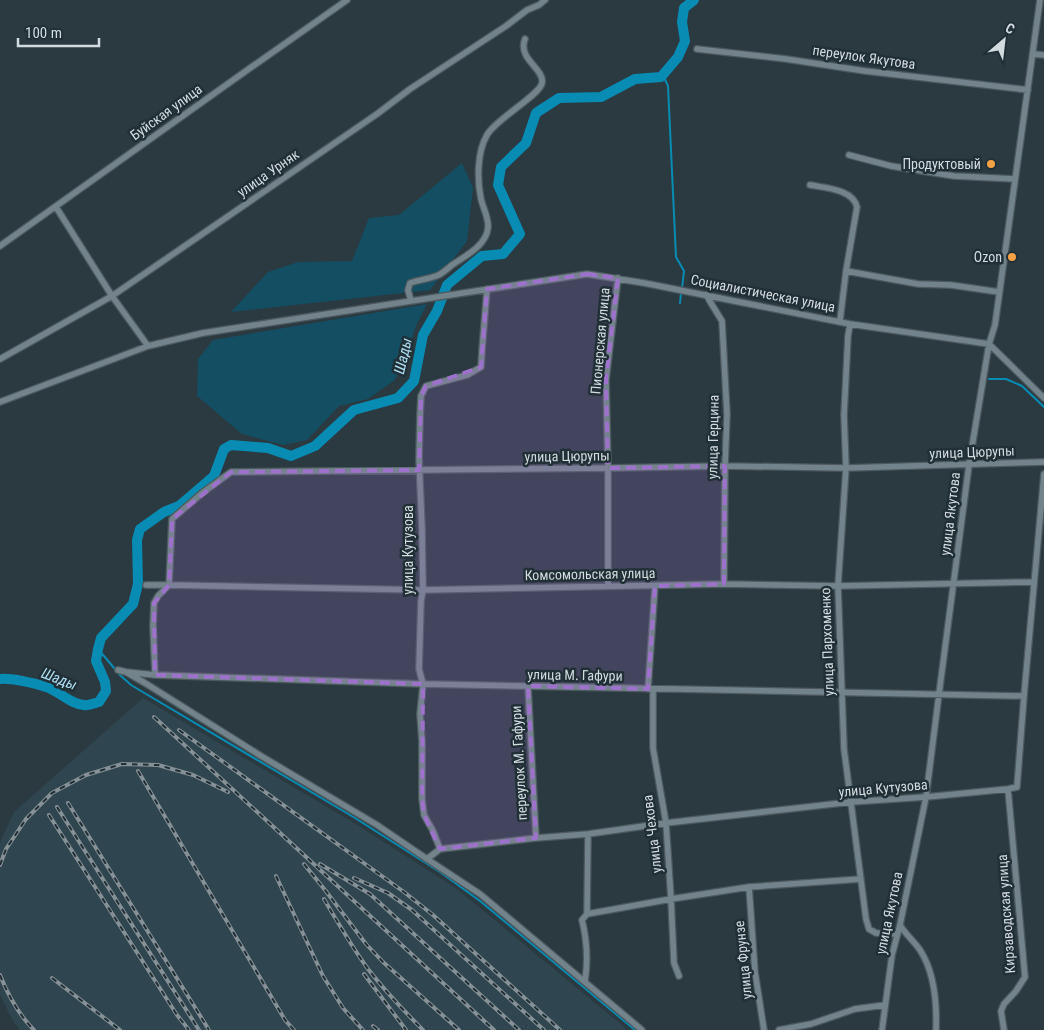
<svg xmlns="http://www.w3.org/2000/svg" width="1044" height="1030" viewBox="0 0 1044 1030" font-family="'Roboto Condensed',sans-serif">
	<style>
		.built { fill: #2f454f }
		.green { fill: #134e63 }
		.lines { fill: none; stroke-linecap: round; stroke-linejoin: round }
		.stream { stroke: #088cb4; stroke-width: 2 }
		.river { stroke: #088cb4; stroke-width: 10 }
		.minor-casing { stroke: #4c595e; stroke-width: 8 }
		.minor { stroke: #73838b; stroke-width: 5.5 }
		.rail-casing { stroke: #869197; stroke-width: 4 }
		.rail { stroke: #213036; stroke-width: 2; stroke-dasharray: 5.5; stroke-linecap: butt }
		.marked { fill: #9e72cc; fill-opacity: 0.2; stroke: #9e72cc; stroke-width: 4; stroke-dasharray: 10 6; stroke-linejoin: round }
		.poi-dot { fill: #f5a246; stroke: #213036; stroke-width: 2 }
		.labels { text-anchor: middle; dominant-baseline: central; stroke-width: 5; stroke-linejoin: round; paint-order: stroke }
		.street-label { font-size: 14px; fill: #d2dbdf; stroke: #213036 }
		.poi-label { font-size: 14px; fill: #d2dbdf; stroke: #213036; text-anchor: end }
		.water-label { font-size: 15px; font-style: italic; fill: #addcf2; stroke: #213036 }
	</style>
	<rect width="100%" height="100%" fill="#2b3a41"/>
	<path class="built" d="M143,698L359,826L457,889L628,1030H20L14,1023L0,995V842L14,812Z"/>
	<path class="green" d="M462,163L473,188L467,241L430,290L231,312L268,272L298,262L352,261L369,218L399,215Z
		M427,304L416,326L405,358L395,380L368,399L339,406L307,440L283,445L242,434L197,396L198,359L213,340Z"/>
	<g class="lines">
		<path class="stream" d="M663,75L668,86L676,257L684,271L682,288
			M680,303L681,293
			M989,379H1006L1022,386L1044,407
			M98,649L120,675L131,685L355,818L440,872L480,901L635,1030"/>
		<path class="river" d="M0,679C11,678 35,683 46,687C59,691 70,704 84,705C89,706 95,703 99,702L106,691L105,682L96,661L98,649L101,638L133,604L138,584L137,540L140,529L164,512L179,506L214,476L224,449L231,445L268,448L291,456L315,446L354,410L398,398L414,381L423,335L437,311L447,285L482,256L503,254L520,234L498,185L501,167L526,143L536,113L559,98L601,97L635,79L661,77L678,57L685,41L682,22L684,8L694,0"/>
		<g class="minor-casing">
			<path id="minor" d="M697,49L786,59L865,71L1028,90
				M1033,54L1044,55
				M849,155L891,166L954,176L1015,179
				M810,185C825,188 853,189 857,207L846,271L840,321
				M56,207L112,296L148,346
				M0,246L236,78L347,0
				M846,271L918,284L951,285L999,292
				M706,295L722,321L727,414L725,466L724,584
				M411,301L408,290L410,283C419,280 428,279 436,276C442,274 447,269 452,265C465,256 486,246 488,228C489,218 483,208 481,199C477,180 477,152 487,135C496,119 540,95 542,83C545,69 517,59 525,39
				M850,324L848,336L844,415L846,468L838,586L844,749L866,919L869,929L876,933L897,934
				M0,359L112,296L377,114L410,89L506,26L527,10L539,5L545,0
				M0,402L148,346L203,333L587,274L644,283L850,324L989,344L1044,398
				M146,585H169L423,590L724,584L838,586L1034,582
				M608,586V468L606,380L618,278
				M118,670L126,672L145,683L261,756L377,825L427,859L480,894L642,1030
				M126,672L155,675L423,684L1024,696
				M155,675L153,626L154,603L158,596L169,585L172,519L202,493L231,472L608,468L725,466L846,468L1044,462
				M528,686L536,838
				M648,689L655,586
				M653,689V748L666,823L671,899L674,963L679,976
				M440,849L433,831L424,815L422,799V742L420,714L423,684L419,669L421,601L423,590L422,529L419,459L420,416L421,396L426,386L467,375L481,367L482,350L487,289
				M427,859L440,849L536,838L588,834L666,823L851,802L926,797L1008,789L1017,787L1024,696L1044,474
				M749,887L755,972L764,1030
				M587,914L671,899L749,887L861,879
				M900,925C905,934 914,941 920,950C935,973 937,1003 936,1030
				M585,981C588,961 587,940 582,920L587,914L588,834
				M779,1030L811,1024L855,1009L885,1005
				M882,1030L892,955L900,925L926,797L939,694L969,465L989,344L995,325L1040,0
				M1004,1030L1001,1011L1004,1004L1016,991L1025,977L1008,789"/>
		</g>
		<use href="#minor" class="minor"/>
		<g class="rail-casing">
			<path id="rail" d="M154,717L494,1030
				M179,730L404,892L433,915L560,1030
				M138,771L285,1020L294,1030
				M68,803L209,1030
				M57,807L199,1030
				M49,815L177,1015L189,1030
				M304,864L325,890L366,944L383,962L459,1030
				M320,864L370,894L519,1030
				M0,865L6,849L26,819L52,793L86,775L122,764L158,765L193,775L228,792
				M276,876L323,976L343,1008L363,1030
				M354,878L388,893L412,910L544,1030
				M324,899C338,923 352,947 368,969C385,991 404,1011 423,1030
				M364,974L406,1030
				M0,975C8,995 19,1015 34,1030
				M52,978L120,1030
				M373,1026L378,1030"/>
		</g>
		<use href="#rail" class="rail"/>
	</g>
	<path class="marked" d="M587,274L618,278L606,380L608,468L725,466L724,584L655,586L648,689L528,686L536,838L440,849L424,815L422,799L423,684L155,675L154,603L169,585L172,519L231,472L419,470L421,396L426,386L481,367L487,289Z"/>
	<g class="poi-dot">
		<circle cx="991" cy="164" r="5"/>
		<circle cx="1012" cy="257" r="5"/>
	</g>
	<g class="labels">
		<g class="street-label">
			<text transform="translate(864 57) rotate(8)">переулок Якутова</text>
			<text transform="translate(166 112) rotate(-36)">Буйская улица</text>
			<text transform="translate(268 173) rotate(-35)">улица Урняк</text>
			<text transform="translate(763 293) rotate(11)">Социалистическая улица</text>
			<text transform="translate(600 341) rotate(-85)">Пионерская улица</text>
			<text transform="translate(713 437) rotate(-89)">улица Герцина</text>
			<text transform="translate(972 452) rotate(-2)">улица Цюрупы</text>
			<text transform="translate(567 456) rotate(-1)">улица Цюрупы</text>
			<text transform="translate(950 514) rotate(-83)">улица Якутова</text>
			<text transform="translate(408 550) rotate(-90)">улица Кутузова</text>
			<text transform="translate(590 574) rotate(-1)">Комсомольская улица</text>
			<text transform="translate(827 642) rotate(-92)">улица Пархоменко</text>
			<text transform="translate(575 675) rotate(1)">улица М. Гафури</text>
			<text transform="translate(519 763) rotate(-93)">переулок М. Гафури</text>
			<text transform="translate(883 788) rotate(-5)">улица Кутузова</text>
			<text transform="translate(652 834) rotate(-97)">улица Чехова</text>
			<text transform="translate(889 913) rotate(-78)">улица Якутова</text>
			<text transform="translate(1006 914) rotate(-94)">Кирзаводская улица</text>
			<text transform="translate(743 960) rotate(-96)">улица Фрунзе</text>
		</g>
		<g class="poi-label">
			<text x="981" y="164">Продуктовый</text>
			<text x="1002" y="257">Ozon</text>
		</g>
		<g class="water-label">
			<text transform="translate(403 356) rotate(-77)">Шады</text>
			<text transform="translate(59 679) rotate(21)">Шады</text>
		</g>
	</g>
	<g transform="translate(1004 40) rotate(28)" stroke="#213036" stroke-width="4" paint-order="stroke">
	<path d="M0-4L9 19L0 12L-9 19Z" fill="#d2dbdf"/>
	<text y="-8" font-size="14" font-weight="bold" text-anchor="middle" fill="#d2dbdf">С</text>
	</g>
	<path d="M18 38v8h81v-8" fill="none" stroke="#d2dbdf" stroke-width="2.5"/>
	<text x="25" y="38" font-size="15" fill="#d2dbdf" stroke="#213036" stroke-width="4" paint-order="stroke">100 m</text>
</svg>
